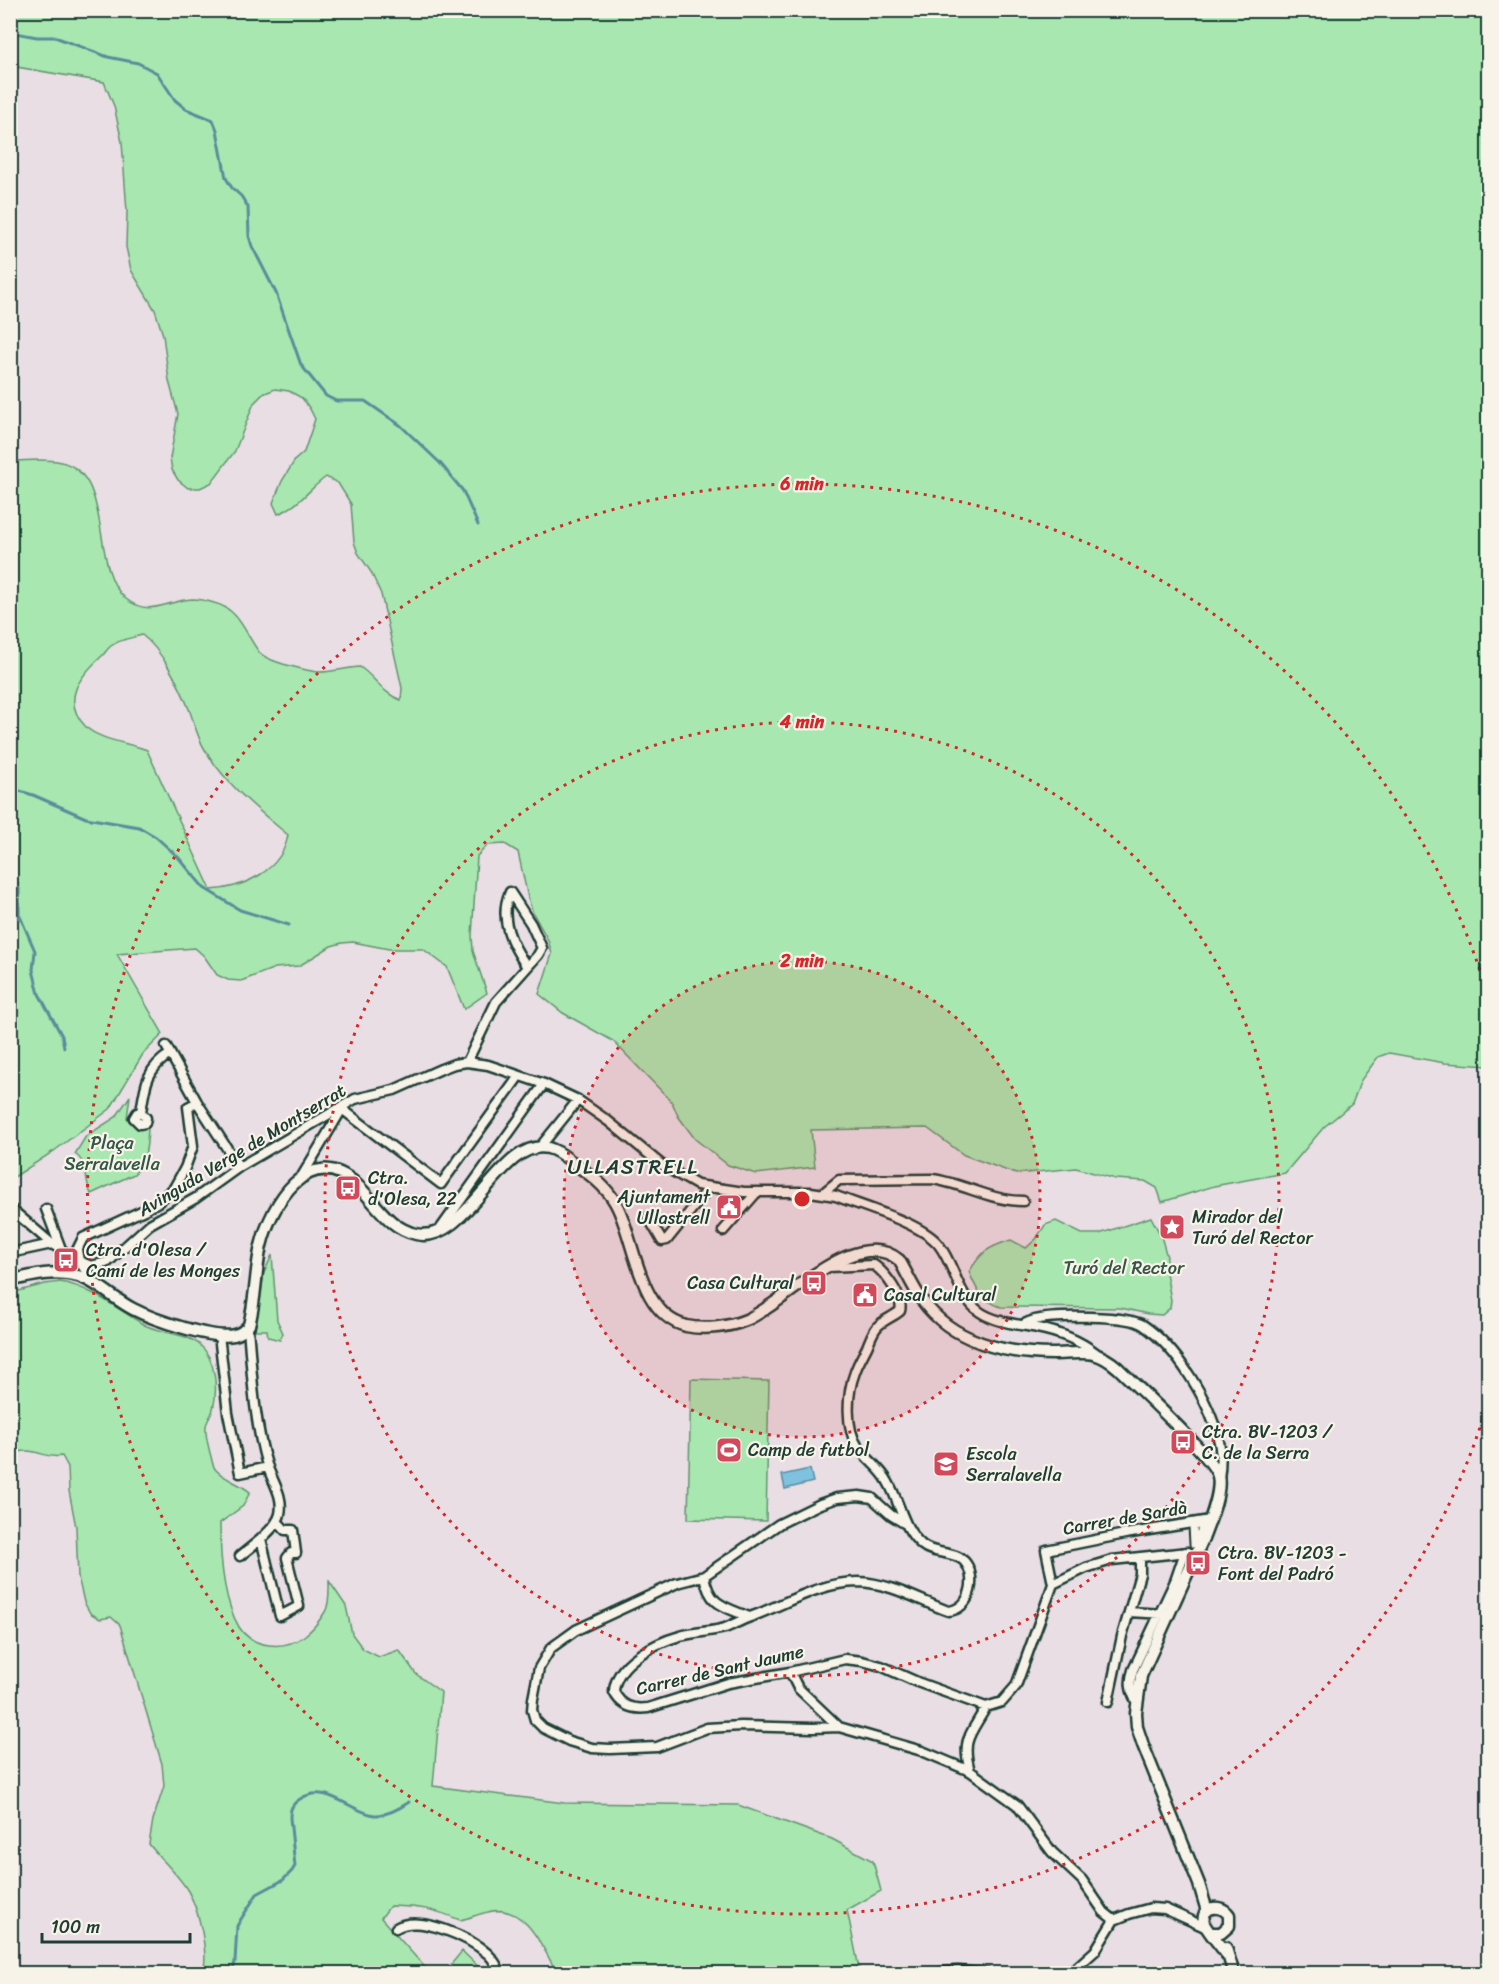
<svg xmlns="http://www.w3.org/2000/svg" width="1499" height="1984" viewBox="0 0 1499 1984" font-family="Sriracha,sans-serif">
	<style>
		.green { fill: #a8e7af; stroke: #649272; stroke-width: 1.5; fill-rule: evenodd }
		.water { fill: #7fc2e0; stroke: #598d9b; stroke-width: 1.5 }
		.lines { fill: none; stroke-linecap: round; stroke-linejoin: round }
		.stream { stroke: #598d9b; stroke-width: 3 }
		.pedestrian-casing { stroke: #1f3d34; stroke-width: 11 }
		.minor-casing { stroke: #1f3d34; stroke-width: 13 }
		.tertiary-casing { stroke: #1f3d34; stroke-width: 15 }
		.pedestrian { stroke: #f7f3e8; stroke-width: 7 }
		.minor { stroke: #f7f3e8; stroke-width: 8 }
		.tertiary { stroke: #f7f3e8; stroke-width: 10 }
		.ring { fill: none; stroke: #d62828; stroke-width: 3; stroke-dasharray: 3 6 }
		.labels { text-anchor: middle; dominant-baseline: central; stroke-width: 4.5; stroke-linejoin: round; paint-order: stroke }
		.park-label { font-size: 18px; fill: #345646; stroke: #f7f3e8 }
		.street-label { font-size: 18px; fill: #1f3d34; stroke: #f7f3e8 }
		.poi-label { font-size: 18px; fill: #1f3d34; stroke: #f7f3e8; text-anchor: start }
		.quarter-label { font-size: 21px; letter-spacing: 1.5px; fill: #1f3d34; stroke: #f7f3e8 }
		.centre { fill: #d62828; stroke: #f7f3e8; stroke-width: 3 }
		.ring-label { font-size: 18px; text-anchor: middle; font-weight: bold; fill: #d62828; stroke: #f7f3e8; stroke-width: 4.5; stroke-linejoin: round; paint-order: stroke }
	</style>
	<rect width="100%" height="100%" fill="#e8dee4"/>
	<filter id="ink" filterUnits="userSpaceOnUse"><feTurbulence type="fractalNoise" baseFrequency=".0167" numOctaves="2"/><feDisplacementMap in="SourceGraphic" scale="12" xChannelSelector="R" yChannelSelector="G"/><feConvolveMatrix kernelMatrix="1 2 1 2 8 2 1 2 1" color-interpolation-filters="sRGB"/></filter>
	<g filter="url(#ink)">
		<path class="green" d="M11,10L1488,11V1066L1445,1063L1389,1053L1378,1057L1361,1080L1352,1104L1324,1127L1285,1173L1214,1186L1162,1202L1157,1188L1145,1181L1115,1179L1076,1168L1016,1174L964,1155L927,1128L811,1130L815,1167L756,1174L728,1165L695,1139L678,1116L672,1102L613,1041L563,1013L539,994L552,954L548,940L533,913L528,898L518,852L505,844L488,845L477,856L472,936L473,951L487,993L464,1009L447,967L423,949H389L353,942L342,943L331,946L299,966L275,968L241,981L228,980L217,975L204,956L195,948L117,954L163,1034L143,1054L110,1109L54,1151L11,1179V461C27,461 45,458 61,462C115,474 89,569 126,599C150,618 168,600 192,599C199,599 208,601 214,603C240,609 245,634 259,652C265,659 275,661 283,664C295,667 306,671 319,672C332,672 346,668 360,667C376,678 383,694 401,700L402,688L381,594L371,572L358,553L354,542L351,504L338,483L326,477C309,489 299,506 278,514L273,503L282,481L295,460L304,452L315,419L310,409L302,398L289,391L275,389L263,394L254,403L235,451L211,483L200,488H188L178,480L172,470L170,458L178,414L169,381L163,335L155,310L131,270L126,247L127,212L122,142L114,106L104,82L11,66ZM142,635C162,650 180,686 189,709C194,722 197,736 204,748C225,784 257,809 288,835C282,871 243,888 211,890L147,750C130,743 99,740 86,727C60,700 80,676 102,656C105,653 108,648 111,646C120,639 132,638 142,635Z
			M130,1096L127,1118L137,1126L148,1128C147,1144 147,1163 134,1174L91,1194C84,1179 89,1164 75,1154L86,1136L116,1117Z
			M1151,1217L1161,1236L1167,1257L1165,1267L1171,1300L1170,1308L1162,1315L1148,1314L1121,1308L1001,1307C979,1299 978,1292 969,1272C981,1252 988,1247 1011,1240L1026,1248L1036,1239L1045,1225L1056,1221L1082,1234H1099Z
			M272,1255L277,1320L283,1333L280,1340L268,1337L267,1330H255L264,1273Z
			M60,1282C89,1286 116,1308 141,1323C158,1334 186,1332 200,1345C216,1359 218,1390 213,1409C212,1415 207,1420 206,1426C205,1435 208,1444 210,1453C212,1459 212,1466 216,1470C224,1479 239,1483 250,1492L243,1506L220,1523C220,1554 223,1600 239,1627C252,1648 284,1651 304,1636C311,1631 320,1620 325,1612C330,1604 329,1590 329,1581L346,1606L352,1634L363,1649L379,1657L399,1650L416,1674L441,1692L433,1786L564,1803L738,1805L832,1839L873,1861L881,1891L847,1910L860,1973H557C543,1948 525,1902 488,1912C478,1914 470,1918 460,1920C431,1908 421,1907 390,1906L381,1918L430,1973H203C209,1953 199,1910 188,1891C178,1874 161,1860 149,1844L153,1820L164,1786L162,1764L120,1625L111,1617L100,1619L90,1613L84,1602L78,1577L76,1527L69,1491L68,1467L62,1456C45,1459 39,1450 26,1451C19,1451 17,1454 11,1452V1293L45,1284Z
			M691,1379L769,1381L766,1521L688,1519Z
			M11,1591C20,1621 15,1655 16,1686L11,1687Z
			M462,1951L485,1973H444Z"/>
		<path class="water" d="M810,1469L813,1482L785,1489L782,1475Z"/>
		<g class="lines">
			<path class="stream" d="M10,32L37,37H55L108,57L138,63L157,73L175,100L186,109L213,120L217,130L226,178L232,188L241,196L248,207L249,236L252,246L276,293L301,365L326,396L336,401H365L400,425L440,463L463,491L478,525
				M10,788L33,795L86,818L139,827L156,837L178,857L204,888L240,910L289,925
				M10,859L19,889V914L35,951L33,970L39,994L62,1036L64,1047
				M232,1974L235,1962L237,1926L241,1919L257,1894L283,1880L292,1871L295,1866L290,1818C290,1809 292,1804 300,1799C326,1782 349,1811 374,1815C387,1816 399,1809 409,1802"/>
			<g class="pedestrian-casing">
				<path id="pedestrian" d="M1203,1524L1197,1544H1194L1193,1526Z"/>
			</g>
			<g class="minor-casing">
				<path id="minor" d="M166,1046L197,1102L239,1167
					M467,1062L496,1002L538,955L542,948L531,924L510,892C498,919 512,945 527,967
					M342,1109L441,1184L519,1076
					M141,1112L146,1118L145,1123L140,1124L134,1118L137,1113L141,1112C145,1086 146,1069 170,1054
					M540,1147L578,1100
					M302,1176L342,1109
					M823,1193L839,1180L932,1179C963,1183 991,1201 1023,1201
					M10,1208L52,1244L79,1261L94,1283
					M46,1209L61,1249
					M648,1217L662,1241L667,1240L709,1188
					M441,1228L544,1084
					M723,1231L757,1192
					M10,1253L52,1244
					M79,1261L91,1266L108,1262L150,1224L196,1198L239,1167L355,1099L394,1090L441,1069L454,1064L467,1062L488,1065L544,1084L578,1100L608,1121L662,1165L697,1185L744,1192H811L836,1196C863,1207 922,1223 939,1245C955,1266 958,1297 980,1312C996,1323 1019,1324 1037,1328C1058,1332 1080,1341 1096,1353
					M79,1261L77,1250L83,1238L146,1209L158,1202L174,1188L185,1168L193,1146L188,1107L197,1102
					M828,1267L874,1265C885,1273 904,1297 900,1311C893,1317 883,1320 877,1327C872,1333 870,1340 867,1347C863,1355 858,1363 855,1372C847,1393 845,1428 858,1447C867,1460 881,1468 888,1482C901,1504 902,1528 922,1545C934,1555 954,1551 964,1561C978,1576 971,1610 948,1611C918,1600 891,1583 858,1582C820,1582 784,1605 750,1617C741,1620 733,1625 725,1628C710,1632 694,1632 680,1636C655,1643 615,1663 614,1692C621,1706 632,1710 648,1708L728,1683L790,1672L845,1659L862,1661L881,1666L917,1682L986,1707
					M1022,1325C1026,1323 1031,1321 1035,1320C1054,1315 1128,1315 1143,1325C1176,1347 1209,1400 1218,1438C1222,1451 1221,1465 1219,1479
					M248,1328C252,1373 254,1422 267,1465C272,1481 284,1496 280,1514C278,1524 268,1532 261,1539L280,1616L299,1606L287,1558L291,1553H296L293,1530H285L277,1521
					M219,1335L228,1413L240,1473L268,1467
					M904,1523L891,1515L872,1498L859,1496L837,1498L820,1504L779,1524L704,1576L677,1583L576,1630L551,1648L539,1668L533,1699L532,1710L535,1720L543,1728L569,1741L592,1748L610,1749L657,1747L707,1728L741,1726L813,1728L839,1727L922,1751L970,1771L1017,1805L1052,1852L1082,1880L1104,1912L1114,1920
					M240,1556L261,1539
					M704,1576C710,1606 723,1606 749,1617
					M1053,1584L1046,1550L1125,1534L1210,1520
					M1053,1584L1086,1568L1112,1560L1188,1552
					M1129,1612L1165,1614
					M790,1672L798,1688L839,1727
					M1136,1701C1130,1690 1129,1682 1133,1670L1175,1581L1185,1552
					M1108,1702L1122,1636L1140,1574V1557
					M970,1771C961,1739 971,1734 986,1707L1002,1702L1016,1686L1053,1584
					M396,1928C420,1914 469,1937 488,1954C494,1960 498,1967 501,1974
					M918,1974L958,1971L988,1974
					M1066,1974L1077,1967L1095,1951L1114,1920L1129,1914L1151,1908L1165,1909L1205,1927"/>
			</g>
			<g class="tertiary-casing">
				<path id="tertiary" d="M10,1281C33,1275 55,1270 78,1276C98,1282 115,1300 133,1309C152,1319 213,1340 234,1335C240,1334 245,1330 249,1325C256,1299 255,1272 261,1246C271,1204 309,1141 356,1184C376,1202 388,1228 416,1234C467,1246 500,1137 548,1148C558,1150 568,1159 576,1165C593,1176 610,1190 618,1208C636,1245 639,1314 686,1326C705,1330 729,1327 746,1320C786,1303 856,1224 899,1260C907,1273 913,1288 922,1300C952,1342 1005,1354 1054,1354C1083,1354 1094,1347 1118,1368C1136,1386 1214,1457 1218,1476C1222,1492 1209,1523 1203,1539L1141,1676L1136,1713L1137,1727L1143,1745L1199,1884L1207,1911
					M1212,1933H1221L1229,1926V1915C1221,1903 1200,1906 1204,1923C1205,1928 1223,1949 1227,1955
					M1226,1948L1234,1974"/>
			</g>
			<use href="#pedestrian" class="pedestrian"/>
			<use href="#minor" class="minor"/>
			<use href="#tertiary" class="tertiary"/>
		</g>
	</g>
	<circle cx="802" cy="1199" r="238" fill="#d62828" fill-opacity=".12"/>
	<g class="ring">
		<circle cx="802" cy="1199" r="238"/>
		<circle cx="802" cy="1199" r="477"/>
		<path d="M1488 1402A715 715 0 1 1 1488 996"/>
	</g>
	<defs>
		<g id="bus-square" transform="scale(1.35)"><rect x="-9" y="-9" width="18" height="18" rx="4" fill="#d1495b" stroke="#f7f3e8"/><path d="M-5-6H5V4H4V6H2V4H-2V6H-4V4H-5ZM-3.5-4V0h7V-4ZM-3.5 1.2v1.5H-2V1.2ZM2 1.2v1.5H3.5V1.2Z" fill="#fff"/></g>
		<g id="civic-square" transform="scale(1.35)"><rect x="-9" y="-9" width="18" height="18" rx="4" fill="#d1495b" stroke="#f7f3e8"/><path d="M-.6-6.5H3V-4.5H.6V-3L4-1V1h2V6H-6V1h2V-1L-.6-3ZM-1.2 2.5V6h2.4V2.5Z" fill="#fff"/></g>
		<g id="sight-square" transform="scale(1.35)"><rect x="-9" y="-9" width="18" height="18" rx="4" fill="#d1495b" stroke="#f7f3e8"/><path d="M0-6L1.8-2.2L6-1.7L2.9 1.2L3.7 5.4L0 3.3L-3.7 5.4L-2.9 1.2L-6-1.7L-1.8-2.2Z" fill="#fff"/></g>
		<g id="stadium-square" transform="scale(1.35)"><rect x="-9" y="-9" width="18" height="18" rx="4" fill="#d1495b" stroke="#f7f3e8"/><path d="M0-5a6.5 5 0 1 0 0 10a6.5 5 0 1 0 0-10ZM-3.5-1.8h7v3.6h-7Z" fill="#fff"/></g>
		<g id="school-square" transform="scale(1.35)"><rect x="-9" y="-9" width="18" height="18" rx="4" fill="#d1495b" stroke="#f7f3e8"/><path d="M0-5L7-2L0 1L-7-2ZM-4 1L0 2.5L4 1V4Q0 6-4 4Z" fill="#fff"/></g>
	</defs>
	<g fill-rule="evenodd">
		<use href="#bus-square" x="348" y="1188"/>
		<use href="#civic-square" x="729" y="1207"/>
		<use href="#sight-square" x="1172" y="1227"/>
		<use href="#bus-square" x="66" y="1260"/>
		<use href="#bus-square" x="814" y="1283"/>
		<use href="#civic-square" x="865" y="1295"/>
		<use href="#bus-square" x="1183" y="1442"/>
		<use href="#stadium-square" x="729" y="1450"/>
		<use href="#school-square" x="946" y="1464"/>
		<use href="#bus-square" x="1198" y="1563"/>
	</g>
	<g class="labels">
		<g class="park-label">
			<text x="112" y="1143">Plaça<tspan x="112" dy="21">Serralavella</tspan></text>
			<text x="1124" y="1268">Turó del Rector</text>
		</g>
		<g class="street-label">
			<text transform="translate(242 1150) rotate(-31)">Avinguda Verge de Montserrat</text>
			<text transform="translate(1125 1518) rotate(-10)">Carrer de Sardà</text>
			<text transform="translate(720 1670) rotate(-13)">Carrer de Sant Jaume</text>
		</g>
		<g class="poi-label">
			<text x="368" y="1178">Ctra.<tspan x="368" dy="21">d'Olesa, 22</tspan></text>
			<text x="710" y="1197" text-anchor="end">Ajuntament<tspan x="710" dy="21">Ullastrell</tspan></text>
			<text x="1192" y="1217">Mirador del<tspan x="1192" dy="21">Turó del Rector</tspan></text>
			<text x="86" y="1250">Ctra. d'Olesa /<tspan x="86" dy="21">Camí de les Monges</tspan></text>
			<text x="794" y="1283" text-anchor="end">Casa Cultural</text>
			<text x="884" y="1295">Casal Cultural</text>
			<text x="1202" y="1432">Ctra. BV-1203 /<tspan x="1202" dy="21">C. de la Serra</tspan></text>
			<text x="748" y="1450">Camp de futbol</text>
			<text x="966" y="1454">Escola<tspan x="966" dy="21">Serralavella</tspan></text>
			<text x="1218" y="1553">Ctra. BV-1203 -<tspan x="1218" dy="21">Font del Padró</tspan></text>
		</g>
		<g class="quarter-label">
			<text x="633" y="1167">ULLASTRELL</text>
		</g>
	</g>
	<circle cx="802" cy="1199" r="9" class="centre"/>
	<g class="ring-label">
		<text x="802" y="490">6 min</text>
		<text x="802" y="728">4 min</text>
		<text x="802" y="967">2 min</text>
	</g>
	<rect width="1499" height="1984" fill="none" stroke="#f7f3e8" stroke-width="36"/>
	<rect x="18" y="18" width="1463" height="1948" fill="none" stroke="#1f3d34" stroke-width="2" filter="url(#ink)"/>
	<path d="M42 1933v9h148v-9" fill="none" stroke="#1f3d34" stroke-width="3"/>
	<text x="51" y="1933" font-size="18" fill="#1f3d34" stroke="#f7f3e8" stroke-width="4.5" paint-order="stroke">100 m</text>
</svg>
